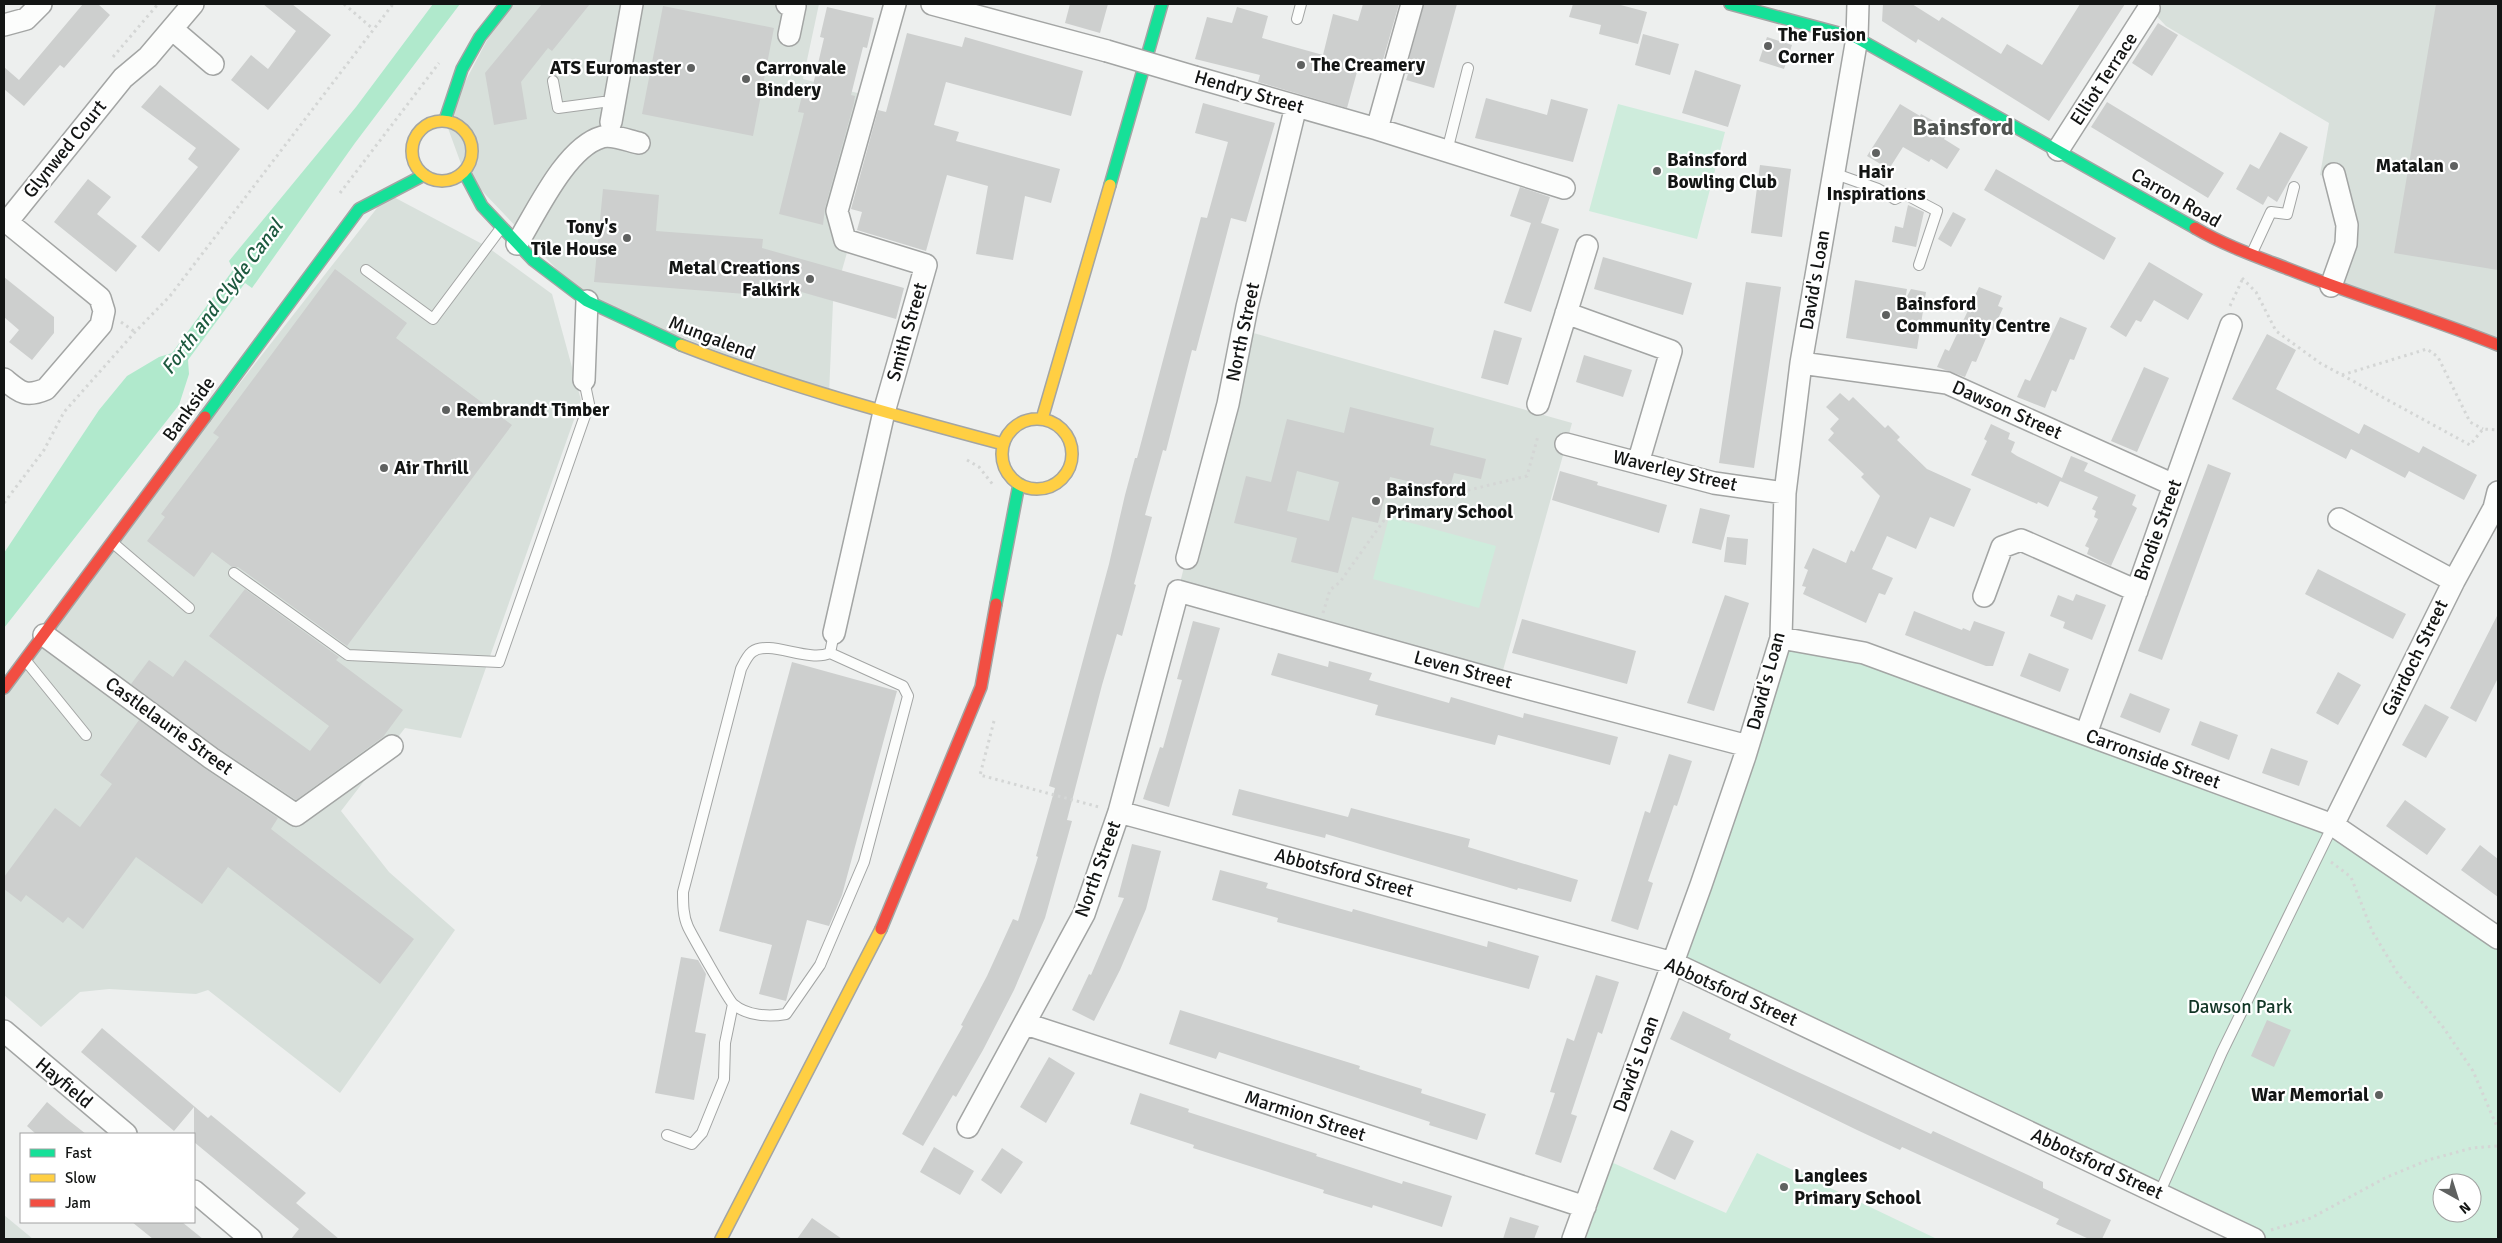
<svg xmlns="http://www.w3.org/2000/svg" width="2502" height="1243" viewBox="0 0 2502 1243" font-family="Signika,sans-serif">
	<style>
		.built { fill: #d8e0db }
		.green { fill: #ceecdc; fill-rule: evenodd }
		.water { fill: #b0e9cc }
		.building { fill: #cdcfce; fill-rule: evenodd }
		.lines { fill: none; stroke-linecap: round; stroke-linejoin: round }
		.lane-casing { stroke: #a3a5a4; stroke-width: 12 }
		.street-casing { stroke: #a3a5a4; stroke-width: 24 }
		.fast-casing { stroke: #a3a5a4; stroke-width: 14 }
		.slow-casing { stroke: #a3a5a4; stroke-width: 14 }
		.jam-casing { stroke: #a3a5a4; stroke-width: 14 }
		.path { stroke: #d4d6d5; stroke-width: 3; stroke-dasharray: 2.5 4; stroke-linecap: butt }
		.lane { stroke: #fcfdfc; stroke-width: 10 }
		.street { stroke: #fcfdfc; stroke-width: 21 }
		.fast { stroke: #16e098; stroke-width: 11 }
		.slow { stroke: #ffcf43; stroke-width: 11 }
		.jam { stroke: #f24e42; stroke-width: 11 }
		.street-bridge-casing { stroke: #a3a5a4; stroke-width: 24; stroke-linecap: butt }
		.street-bridge { stroke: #fcfdfc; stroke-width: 21 }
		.poi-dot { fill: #5f6160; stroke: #fff; stroke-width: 2 }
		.labels { text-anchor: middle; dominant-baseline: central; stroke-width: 4.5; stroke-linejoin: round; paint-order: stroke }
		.poi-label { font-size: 19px; font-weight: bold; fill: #131514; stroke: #fff; text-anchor: start }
		.street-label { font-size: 19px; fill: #131514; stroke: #fff }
		.park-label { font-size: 19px; fill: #123626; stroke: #fff }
		.water-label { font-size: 20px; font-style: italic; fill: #1d5a3f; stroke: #fff }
		.district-label { font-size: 24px; font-weight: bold; fill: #515552; stroke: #fff }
	</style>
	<rect width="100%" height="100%" fill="#edefee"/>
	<path class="built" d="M506,4H819L803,79L869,96L837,211L850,242L833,302L829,394L587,301L464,172L445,120Z
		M2150,4H2498V345L2331,286L2346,244L2336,180L2320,175L2329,123L2166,26L2149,8Z
		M388,194L486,246L552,294L581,400L461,738L405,728L341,811L389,872L455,930L340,1093L208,990L196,994L109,989L80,992L41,1027L4,995V684Z
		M1243,330L1572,423L1500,681L1178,591Z
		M4,1215L33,1239H4Z"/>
	<path class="green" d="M1618,104L1725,132L1697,239L1589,211Z
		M1389,517L1496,546L1479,608L1373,579Z
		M1781,638L1864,653L2333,825L2498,938V1239H2254L1673,963ZM2442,1183H2472V1213H2442Z
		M1757,1153L1937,1239H1586L1611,1162L1726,1213Z"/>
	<path class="water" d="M433,4H460L355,143L252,288L245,283L188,360L189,374L179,405L4,628V553L99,410L127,376L159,357L172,353L233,270L229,261L356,107Z"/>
	<path class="building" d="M83,4H98L110,15L64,68L60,65L24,106L4,89V67L19,80Z
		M263,4H292L331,35L268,110L231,80L251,55L268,69L296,31Z
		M542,4H590L552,51L548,48L521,82L527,119L494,125L485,73Z
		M1070,4H1108L1100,33L1065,23Z
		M1363,4H1399L1381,67L1360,61L1347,108L1258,82L1260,75L1195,59L1207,17L1232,23L1237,7L1268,16L1262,38L1323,55L1333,14L1358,21Z
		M1424,4H1457L1434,88L1406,80L1408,74H1405Z
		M1573,4H1617L1647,12L1638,44L1599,34L1601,25L1569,17Z
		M1883,4H1912L1939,21L1942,17L2001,54L2007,44L2042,65L2080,4H2125L2049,121L1918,39L1916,43L1882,21Z
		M2436,4H2498V270L2394,253Z
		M663,6L774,28L753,136L642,114Z
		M827,7L874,18L867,48L863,47L851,95L855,96L854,103L825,208L823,225L779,214L804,113L798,112L805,83L813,85L824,38L820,37Z
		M2158,23L2178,35L2152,76L2132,63Z
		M907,33L962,47L965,37L1083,71L1071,116L946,82L934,125L959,132L956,141L1060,169L1051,203L1025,196L1013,260L976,254L988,186L947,175L926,251L857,230L862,212L851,209L878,110L886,112Z
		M1643,34L1679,44L1670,75L1635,65Z
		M1767,37L1792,45L1784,69L1759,61Z
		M1695,70L1741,85L1728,127L1682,113Z
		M160,85L240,149L159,252L141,237L198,167L188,159L196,148L141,107Z
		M1486,98L1547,115L1551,99L1588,109L1573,162L1475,138Z
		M2107,102L2224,173L2208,198L2091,127Z
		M1203,103L1275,123L1246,222L1231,218L1196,351L1192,350L1166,451L1163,450L1145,515L1152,517L1134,584L1136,585L1122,636L1117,634L1102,685L1067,820L1072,821L1045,918L1014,990L983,1050L956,1097L953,1095L923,1146L902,1134L963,1026L961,1025L987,976L1013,919L1018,921L1038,857L1036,856L1055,788L1049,786L1109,564L1125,495L1135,458H1137L1201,217L1207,218L1228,142L1195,133Z
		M1900,104L1920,116L1921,114L1950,130L1944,139L1960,149L1947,169L1931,159L1929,162L1903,147L1889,169L1867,156Z
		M2280,132L2308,147L2277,202L2268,196L2263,205L2236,189L2250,164L2259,169Z
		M1760,165L1791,169L1782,237L1751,233Z
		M1996,169L2116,238L2104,260L1984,190Z
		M88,179L111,197L97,214L137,246L116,272L54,222Z
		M1520,187L1550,197L1541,223L1559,229L1531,312L1504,303L1531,223L1510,216Z
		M603,189L659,195L656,231L763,239L762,248L904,288L896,319L759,280L758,295L594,282Z
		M1908,205L1924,212L1916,247L1892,242L1895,226L1903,228Z
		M1953,212L1966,219L1951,247L1938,239Z
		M1603,257L1692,283L1683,315L1594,289Z
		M2149,262L2203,294L2188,320L2154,300L2141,322L2136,320L2126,337L2110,327Z
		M335,269L407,323L396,338L512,425L347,646L238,567H232L212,552L194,577L147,541L165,517L161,514L219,437L213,433Z
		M4,277L54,317V333L32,360L9,342L19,330L4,317Z
		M1855,280L1907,289L1905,300L1911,289L1926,292L1917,349L1846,338Z
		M1746,282L1781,287L1754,468L1719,463Z
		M1979,287L2002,296L1998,306L2003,308L1993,330L1990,329L1976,362L1972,361L1965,377L1937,367L1945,349L1949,351Z
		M2060,317L2087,328L2074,360L2070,359L2056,392L2052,390L2045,408L2017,397L2025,379L2030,381Z
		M1494,330L1522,338L1508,385L1481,378Z
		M2267,334L2296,350L2276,389L2359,434L2364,424L2419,453L2423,446L2477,475L2464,500L2409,471L2405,478L2351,449L2346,459L2232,399Z
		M1584,355L1632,370L1623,397L1576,382Z
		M2144,367L2169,378L2137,452L2111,441Z
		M1840,393L1849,401L1853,397L1885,428L1888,425L1900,437L1897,440L1927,469L1971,489L1954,527L1930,517L1916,549L1887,536L1872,569L1893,578L1885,595L1879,593L1866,623L1803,594L1806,587L1802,586L1808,570L1804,568L1813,548L1846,563L1851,550L1854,552L1880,496L1861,477L1864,474L1828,440L1834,433L1830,429L1839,419L1826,407Z
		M1350,407L1434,428L1430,445L1486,459L1481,479L1454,473L1449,491L1390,477L1378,523L1352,517L1338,573L1291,562L1297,538L1234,523L1246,476L1271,482L1287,419L1344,433ZM1297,471L1339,482L1329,521L1287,511Z
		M1991,424L2010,433L2008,439L2015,442L2011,452L2017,456L2062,478L2071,456L2088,463L2084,471L2136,495L2132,505L2137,508L2111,566L2087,554L2089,548L2085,546L2098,519L2094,517L2096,511L2092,509L2098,497L2060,481L2048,507L2038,502L2037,504L1971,475L1987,441L1984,439Z
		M2208,464L2231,473L2162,660L2138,651Z
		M1560,471L1598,482L1597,485L1667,505L1659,533L1552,500Z
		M1700,508L1730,515L1721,550L1692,543Z
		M1727,537L1748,539L1746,565L1724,562Z
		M2318,569L2406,614L2393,639L2305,594Z
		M245,589L339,657L336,660L403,710L383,737L296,800L218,748L131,684L149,660L173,677L185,660L310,751L329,726L209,636Z
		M2076,594L2106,605L2092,640L2063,628L2065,622L2050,616L2058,595L2073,601Z
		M1725,595L1749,603L1714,711L1687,703Z
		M1914,611L1962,630L1963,628L1970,631L1974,621L2005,632L1993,666H1986L1905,635Z
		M2498,614V678L2476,722L2450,708Z
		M1522,619L1636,651L1627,684L1512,653Z
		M1193,621L1220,628L1169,807L1143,799L1160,747L1163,748L1182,680L1177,679Z
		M1278,653L1328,667L1329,661L1372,673L1369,680L1449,703L1451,697L1523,718L1524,713L1618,737L1610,765L1498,735L1495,745L1375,715L1378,705L1271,675Z
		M2029,653L2069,669L2060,692L2020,676Z
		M792,662L897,691L842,895L829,926L807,920L786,1001L759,994L772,945L719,931Z
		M2338,672L2361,685L2338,725L2316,713Z
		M2130,693L2170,709L2160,733L2120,717Z
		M2425,704L2449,717L2426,758L2402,745Z
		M139,720L204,768L278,818L271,829L414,939L380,984L228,867L202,904L136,857L83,929L68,917L63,923L26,895L21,902L4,889V877L55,808L80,827L112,784L100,775Z
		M2200,721L2238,735L2229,760L2191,745Z
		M2271,748L2308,761L2299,786L2262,773Z
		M1669,754L1692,761L1677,806L1674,805L1648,881L1653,883L1638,930L1611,921L1645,811L1650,813Z
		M1239,789L1348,817L1351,808L1470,839L1468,847L1578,880L1571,902L1518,888L1517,890L1326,834L1325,838L1232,815Z
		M2405,800L2446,829L2427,855L2386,826Z
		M1132,844L1161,851L1146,909L1120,970L1094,1021L1072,1010L1089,974L1091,975L1124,898L1118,897Z
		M2480,845L2498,859V897L2461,870Z
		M1220,870L1268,883L1266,888L1352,912L1353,909L1487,947L1488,941L1539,956L1529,989L1277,922L1278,918L1212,900Z
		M681,957L698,960L706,974L695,1032L706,1034L694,1100L655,1093Z
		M1596,975L1619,982L1602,1034L1598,1032L1571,1114L1577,1116L1561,1163L1535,1154L1555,1093L1550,1092L1567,1038L1574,1041Z
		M1180,1010L1360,1066L1359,1069L1422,1089L1421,1093L1486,1114L1477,1140L1429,1125L1430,1122L1219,1052L1216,1059L1169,1044Z
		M1683,1011L1731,1034L1729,1039L1789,1068L1931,1134L1933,1131L2043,1182V1188L2111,1220L2102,1239H2089L2056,1224L2059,1219L1902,1147L1900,1150L1857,1130L1670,1039Z
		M2267,1020L2291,1030L2274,1067L2251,1056Z
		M102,1028L208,1118L211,1115L306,1193L296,1203L339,1239H291L299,1229L194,1142V1107L174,1131L81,1052Z
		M1049,1057L1075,1073L1046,1123L1020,1107Z
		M1140,1093L1189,1109L1188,1112L1317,1154L1316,1156L1402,1184L1403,1181L1452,1196L1442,1227L1373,1205L1372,1208L1323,1193L1324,1190L1193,1148L1194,1145L1130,1124Z
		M47,1102L67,1119L86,1134H36L27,1126Z
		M1671,1130L1694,1141L1675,1180L1653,1169Z
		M934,1147L974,1171L960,1195L920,1172Z
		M1002,1148L1023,1162L1001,1194L981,1180Z
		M1510,1217L1539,1226L1534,1239H1503Z
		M812,1218L842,1239H797Z
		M132,1222H182L203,1239H153Z"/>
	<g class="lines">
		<g class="lane-casing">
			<path id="lane" d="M1297,19L1301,4
				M553,81L558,108L603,102L613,104
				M1447,151L1468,68
				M1833,173L1878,189L1895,199L1905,194L1937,211L1919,265
				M2252,253L2271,212L2287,214L2294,187
				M366,270L433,319L501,228
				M113,543L189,608
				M234,573L348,655L499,662L589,404L584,380
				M830,653L903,686L908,696L864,862L820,965L786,1014C769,1017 747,1016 733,1004C728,999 693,937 688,927C683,916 683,904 683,892L741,669C744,663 747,656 752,652C769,639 808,663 830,653L834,633
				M26,661L86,735
				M667,1135L692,1144L702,1133L724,1079L725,1043L733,1004
				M2159,1194L2222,1052L2333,825"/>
		</g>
		<g class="street-casing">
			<path id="street" d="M787,4L795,6L789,35
				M932,4L1107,51
				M4,25L26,19L41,4
				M172,29L213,64
				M1195,77L1377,129L1564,188
				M611,122L632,4
				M1377,129L1412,4
				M2058,150L2149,8
				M517,244C536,213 566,147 602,137C612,134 629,141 639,143
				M2331,286L2346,244L2347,225L2334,174
				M1566,313L1671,351L1638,463
				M1801,363L1947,383L2174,485
				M4,379C20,392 25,398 46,389L101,325L104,311L100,298L94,293L7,222L123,78L148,57L193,4
				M584,380L587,301
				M1538,404L1587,246
				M1566,444L1714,483L1785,493
				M2339,519L2454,581
				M1187,558L1228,404L1247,307L1296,106
				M1984,596L2002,547L2021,540L2137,591
				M834,633L884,412L926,265L845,240L837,211L895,4
				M44,635L211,758L296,815L392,746
				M1781,638L1864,653L2333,825L2498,938
				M2086,734L2231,325
				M1119,812L1673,963L2254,1239
				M2333,825L2454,581L2494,508L2498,492
				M1026,1024L1585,1207
				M4,1031L126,1134
				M968,1127L1084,914L1119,812L1178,591L1500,681L1748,746
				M194,1191L251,1239
				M1573,1239L1701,885L1745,756L1781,638L1785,493L1801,363L1857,38L1858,4"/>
		</g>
		<g class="fast-casing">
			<path id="fast" d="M1730,4L1857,38L2195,228
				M445,120L462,69L480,37L506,4
				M464,172L482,206L533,260L587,301L681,345
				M1110,185L1162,4
				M205,417L359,209L424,175
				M996,604L1019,484"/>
		</g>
		<g class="slow-casing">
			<path id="slow" d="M412 151a30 30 0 1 1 60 0a30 30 0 1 1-60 0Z
				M681,345C786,386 894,415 1003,444
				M1042,419L1110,185
				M1002 454a35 35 0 1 1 70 0a35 35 0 1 1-70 0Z
				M721,1239L881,929"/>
		</g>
		<g class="jam-casing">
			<path id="jam" d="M2195,228C2224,245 2255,256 2286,268C2356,296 2428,317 2498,345
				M4,688L205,417
				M881,929L981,687L996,604"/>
		</g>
		<path class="path" d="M344,4L373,29
			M113,57L158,4
			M340,193L439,63
			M2242,278L2256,292L2276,331L2320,363L2470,445L2483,429L2498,430
			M2230,306L2243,278
			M121,322L135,332
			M2342,375L2427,349L2438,357L2470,422L2483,429
			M967,460L979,467L994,486
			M4,503L44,450L64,412L135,332L170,296L393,4
			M1323,613L1330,590L1340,582L1387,516L1402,484L1448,495L1527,476L1538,436
			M994,721L980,775L1099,807
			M2331,862L2351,877L2372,931L2398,974L2443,1027L2473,1071L2498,1129
			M2271,1230L2311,1218L2385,1178L2428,1160L2472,1148L2498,1146"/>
		<use href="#lane" class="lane"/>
		<use href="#street" class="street"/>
		<use href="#fast" class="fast"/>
		<use href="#slow" class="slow"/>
		<use href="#jam" class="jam"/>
		<g class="street-bridge-casing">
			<path id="street-bridge" d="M1107,51L1195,77"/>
		</g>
		<use href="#street-bridge" class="street-bridge"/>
	</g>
	<g class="poi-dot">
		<circle cx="1768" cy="46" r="5"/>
		<circle cx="1301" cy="65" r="5"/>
		<circle cx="691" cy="68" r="5"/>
		<circle cx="746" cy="79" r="5"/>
		<circle cx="1876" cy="153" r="5"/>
		<circle cx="2454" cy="166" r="5"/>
		<circle cx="1657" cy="171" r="5"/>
		<circle cx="627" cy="238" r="5"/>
		<circle cx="810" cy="279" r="5"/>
		<circle cx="1886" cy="315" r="5"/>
		<circle cx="446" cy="410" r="5"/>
		<circle cx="384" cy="468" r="5"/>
		<circle cx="1376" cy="501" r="5"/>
		<circle cx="2379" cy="1095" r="5"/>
		<circle cx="1784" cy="1187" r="5"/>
	</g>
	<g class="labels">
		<g class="poi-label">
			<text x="1778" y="35">The Fusion<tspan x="1778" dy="22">Corner</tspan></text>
			<text x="1311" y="65">The Creamery</text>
			<text x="681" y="68" text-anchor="end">ATS Euromaster</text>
			<text x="756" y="68">Carronvale<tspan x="756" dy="22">Bindery</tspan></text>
			<text x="1667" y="160">Bainsford<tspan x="1667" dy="22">Bowling Club</tspan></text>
			<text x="2444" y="166" text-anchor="end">Matalan</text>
			<text x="1876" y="172" text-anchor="middle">Hair<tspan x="1876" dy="22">Inspirations</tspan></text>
			<text x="617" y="227" text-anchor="end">Tony's<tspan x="617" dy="22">Tile House</tspan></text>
			<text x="800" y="268" text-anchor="end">Metal Creations<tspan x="800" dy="22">Falkirk</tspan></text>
			<text x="1896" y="304">Bainsford<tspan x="1896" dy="22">Community Centre</tspan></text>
			<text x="456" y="410">Rembrandt Timber</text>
			<text x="394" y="468">Air Thrill</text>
			<text x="1386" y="490">Bainsford<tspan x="1386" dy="22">Primary School</tspan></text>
			<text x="2369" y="1095" text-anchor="end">War Memorial</text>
			<text x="1794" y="1176">Langlees<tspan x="1794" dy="22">Primary School</tspan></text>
		</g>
		<g class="street-label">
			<text transform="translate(2104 79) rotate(-57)">Elliot Terrace</text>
			<text transform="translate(1249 92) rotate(16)">Hendry Street</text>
			<text transform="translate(65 149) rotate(-51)">Glynwed Court</text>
			<text transform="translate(2176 198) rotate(30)">Carron Road</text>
			<text transform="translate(1815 280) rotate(-80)">David's Loan</text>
			<text transform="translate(907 332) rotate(-74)">Smith Street</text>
			<text transform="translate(1243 332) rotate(-78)">North Street</text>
			<text transform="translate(712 338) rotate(21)">Mungalend</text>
			<text transform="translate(189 409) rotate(-54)">Bankside</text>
			<text transform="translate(2007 410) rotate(24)">Dawson Street</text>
			<text transform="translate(1675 471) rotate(13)">Waverley Street</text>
			<text transform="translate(2158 530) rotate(-70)">Brodie Street</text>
			<text transform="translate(2415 658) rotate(-64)">Gairdoch Street</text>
			<text transform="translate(1463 670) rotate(15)">Leven Street</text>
			<text transform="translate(1766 681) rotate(-75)">David's Loan</text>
			<text transform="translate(169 726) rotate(36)">Castlelaurie Street</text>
			<text transform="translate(2153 759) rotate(20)">Carronside Street</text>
			<text transform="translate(1098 869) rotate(-70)">North Street</text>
			<text transform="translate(1344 873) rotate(15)">Abbotsford Street</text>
			<text transform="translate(1731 992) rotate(24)">Abbotsford Street</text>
			<text transform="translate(1636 1064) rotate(-70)">David's Loan</text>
			<text transform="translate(64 1083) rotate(40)">Hayfield</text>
			<text transform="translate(1305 1116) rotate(18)">Marmion Street</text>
			<text transform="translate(2097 1164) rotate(25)">Abbotsford Street</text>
		</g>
		<g class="park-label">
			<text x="2240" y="1007">Dawson Park</text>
		</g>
		<g class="water-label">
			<text transform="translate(222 297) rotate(-53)">Forth and Clyde Canal</text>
		</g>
		<g class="district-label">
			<text x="1963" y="127">Bainsford</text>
		</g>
	</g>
	<rect width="2502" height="1243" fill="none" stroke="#131514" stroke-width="10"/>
	<rect x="20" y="1133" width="175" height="90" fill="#ffffff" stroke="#a1a1a1"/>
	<rect x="30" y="1149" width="25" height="8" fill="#16e098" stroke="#a1a1a1"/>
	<text x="65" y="1158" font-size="15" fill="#131514">Fast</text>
	<rect x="30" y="1174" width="25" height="8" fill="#ffcf43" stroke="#a1a1a1"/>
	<text x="65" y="1183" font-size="15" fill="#131514">Slow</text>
	<rect x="30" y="1199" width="25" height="8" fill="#f24e42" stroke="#a1a1a1"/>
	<text x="65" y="1208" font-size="15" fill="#131514">Jam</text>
	<g transform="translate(2457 1198) rotate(141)"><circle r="24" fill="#ffffff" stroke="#a1a1a1"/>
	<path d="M0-4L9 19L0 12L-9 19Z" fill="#5f6160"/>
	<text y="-8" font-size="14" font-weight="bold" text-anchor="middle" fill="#131514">N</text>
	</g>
</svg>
